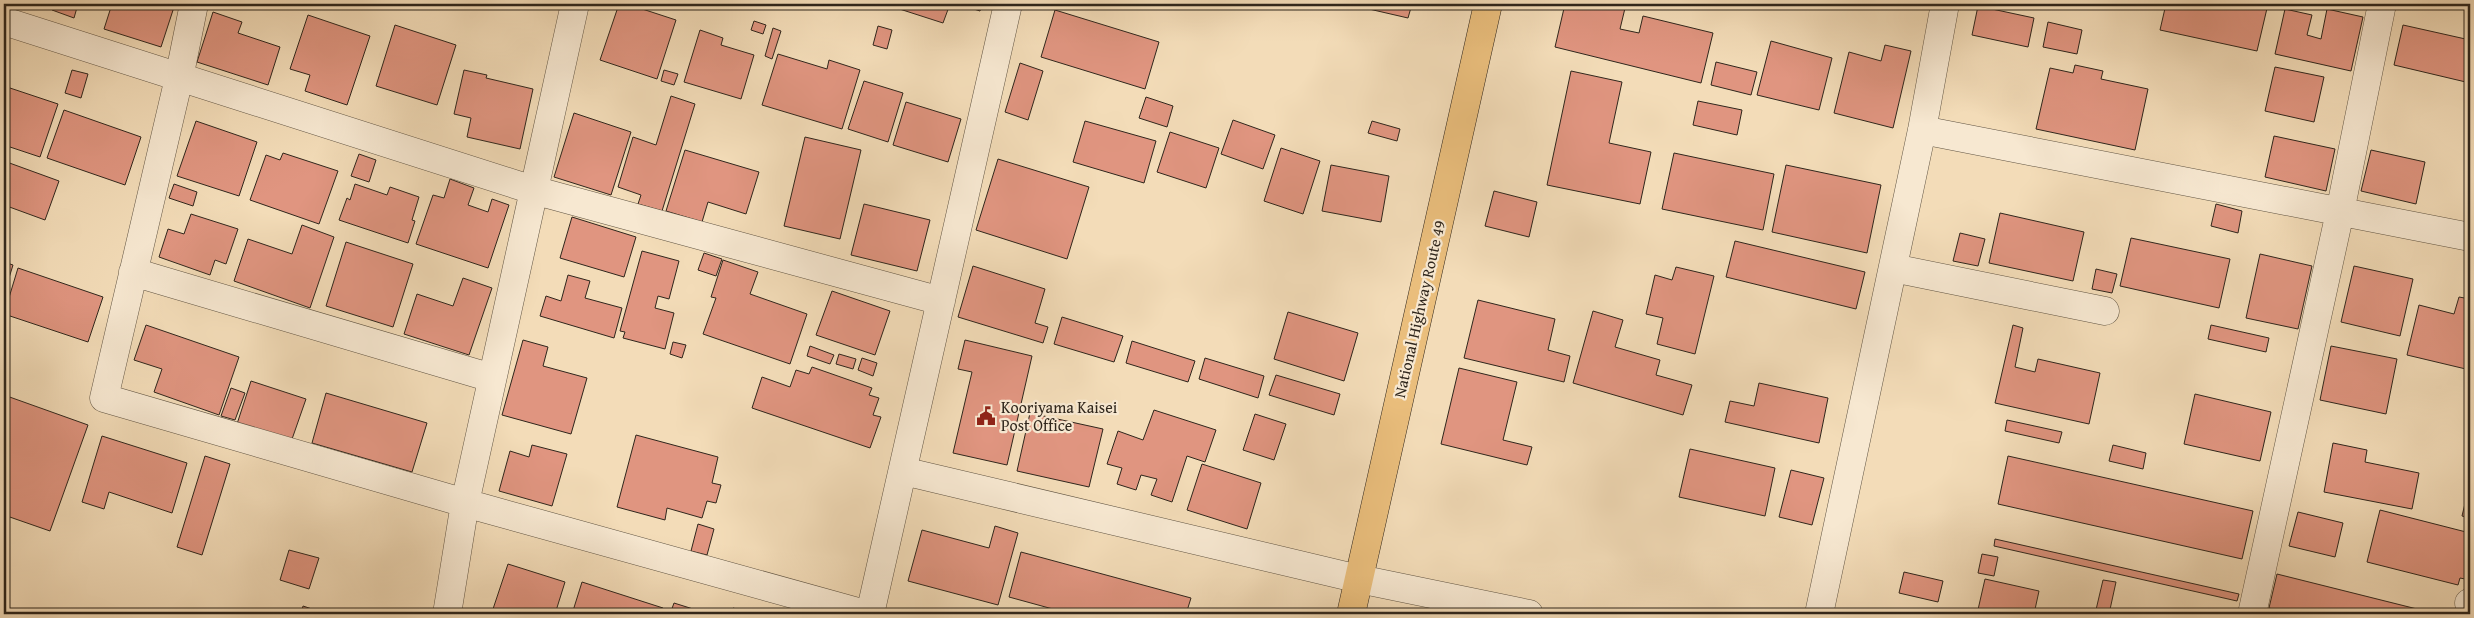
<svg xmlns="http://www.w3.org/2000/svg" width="2474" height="618" viewBox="0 0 2474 618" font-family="'Gentium Book Plus',serif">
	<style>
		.building { fill: #e09580; stroke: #2f261c }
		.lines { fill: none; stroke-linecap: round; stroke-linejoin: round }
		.street-casing { stroke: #605443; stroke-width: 29 }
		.highway-casing { stroke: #2f261c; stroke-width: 29 }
		.street { stroke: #f7e8d1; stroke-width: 28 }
		.highway { stroke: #eabe7c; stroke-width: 28 }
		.labels { text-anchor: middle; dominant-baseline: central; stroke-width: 4.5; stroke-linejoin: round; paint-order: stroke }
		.street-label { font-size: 16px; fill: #2f261c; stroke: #f7e8d1 }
		.poi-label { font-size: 16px; fill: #2f261c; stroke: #f7e8d1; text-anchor: start }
	</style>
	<rect width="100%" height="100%" fill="#f3dcb8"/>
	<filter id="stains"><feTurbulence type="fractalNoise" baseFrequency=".004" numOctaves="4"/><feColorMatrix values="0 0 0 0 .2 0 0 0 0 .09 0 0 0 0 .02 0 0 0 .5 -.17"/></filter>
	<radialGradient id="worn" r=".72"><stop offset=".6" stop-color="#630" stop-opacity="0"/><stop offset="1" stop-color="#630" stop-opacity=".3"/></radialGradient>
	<path class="building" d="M54,4H78L74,18L52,10Z
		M112,4H175L161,47L104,29Z
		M619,4H627L676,20L657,79L600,60Z
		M750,4H768L766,9Z
		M884,4H950L943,23Z
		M958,4H982L980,11Z
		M1356,4H1412L1408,18L1356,6Z
		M1565,4H1626L1620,29L1639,33L1643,16L1713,33L1701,83L1555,47Z
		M2166,4H2268L2257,51L2160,30Z
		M1978,6L2034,18L2028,47L1972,35Z
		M2285,9L2312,15L2307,35L2321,39L2327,9L2363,17L2351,71L2275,54Z
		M1055,10L1159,42L1145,89L1041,57Z
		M213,12L242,22L238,33L280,47L268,85L197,62Z
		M308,15L370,36L347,105L305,91L310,75L290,69Z
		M754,21L766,25L763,34L751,30Z
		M2048,22L2082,30L2077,54L2043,47Z
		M395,25L456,45L437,105L376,86Z
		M2403,25L2470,40V83L2394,65Z
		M878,26L892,30L887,49L873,45Z
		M773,28L781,31L772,59L765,56Z
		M700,30L723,38L721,45L754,55L741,99L684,82Z
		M1771,41L1832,58L1819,110L1757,95Z
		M1885,45L1911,51L1893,128L1834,113L1849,52L1881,61Z
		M778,54L827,69L829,60L860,70L842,129L762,105Z
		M1716,62L1757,72L1751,95L1711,85Z
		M1020,63L1043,71L1028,120L1005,112Z
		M2075,65L2103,71L2101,79L2148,89L2135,150L2036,129L2050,68L2073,73Z
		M2275,67L2324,77L2314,122L2265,111Z
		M72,70L88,74L81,98L65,93Z
		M464,70L487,75L486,78L533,89L520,149L467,137L471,118L454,114Z
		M664,70L678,74L674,85L661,81Z
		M1571,71L1622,82L1609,143L1651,152L1640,204L1547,185Z
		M864,81L903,93L888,142L848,129Z
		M4,86L58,104L40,157L4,145Z
		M671,96L695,104L662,211L638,204L641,195L618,187L633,137L656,145Z
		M1146,97L1173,106L1167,127L1139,118Z
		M1698,101L1742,110L1737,135L1693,125Z
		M906,102L961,119L948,162L893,145Z
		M64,110L141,137L125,185L47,158Z
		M574,113L631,132L611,195L554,177Z
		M1233,120L1275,135L1263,169L1221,154Z
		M196,121L257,142L239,196L177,176Z
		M1085,121L1156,141L1144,183L1073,162Z
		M1372,121L1400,129L1397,141L1368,133Z
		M1170,132L1219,148L1206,188L1157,172Z
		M2274,136L2335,149L2326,191L2265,177Z
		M805,137L861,150L840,239L784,226Z
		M1281,148L1320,161L1303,214L1264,201Z
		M685,150L759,172L746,214L708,202L702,222L666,211Z
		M2371,150L2425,162L2416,204L2361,191Z
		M283,153L338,171L319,224L250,200L266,155L280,160Z
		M1674,153L1774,174L1763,230L1662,209Z
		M359,154L376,160L369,182L351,176Z
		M998,159L1089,187L1067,259L976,230Z
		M4,161L59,181L45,220L4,205Z
		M1331,165L1389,176L1381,222L1322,211Z
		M1786,165L1881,185L1867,253L1772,232Z
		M450,179L474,188L468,205L488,212L492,199L509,205L488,268L416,244L433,195L444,198Z
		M174,184L197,192L193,206L169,198Z
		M355,184L387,195L390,187L419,197L412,220L415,221L408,243L339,220L347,198L350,200Z
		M1494,191L1537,202L1529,237L1485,226Z
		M864,204L930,220L917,271L851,255Z
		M2216,204L2242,211L2238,233L2211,226Z
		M2000,213L2084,232L2073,281L1989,263Z
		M191,214L238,229L226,264L215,260L210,275L159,257L168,229L184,234Z
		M572,217L636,237L624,277L560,258Z
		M302,225L334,237L310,308L234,281L248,239L292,254Z
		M1960,233L1985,239L1978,266L1953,261Z
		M2131,238L2230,259L2219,308L2120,286Z
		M1735,241L1865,272L1856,309L1726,277Z
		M346,242L413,264L393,327L326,306Z
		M642,251L679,261L669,299L658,296L655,308L674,313L665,349L623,338L625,332L620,331Z
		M704,253L722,259L716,276L698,270Z
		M2260,254L2312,266L2298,329L2246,318Z
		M723,260L758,272L750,294L807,314L790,364L703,334L716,298L711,297Z
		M4,262L13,265L4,294Z
		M973,266L1045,289L1035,323L1048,327L1043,343L958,317Z
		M2354,266L2413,279L2400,336L2341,322Z
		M1676,267L1714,276L1695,354L1657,344L1663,318L1646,314L1655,275L1672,280Z
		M18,268L103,297L88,342L4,314Z
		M2096,269L2117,274L2112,293L2092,289Z
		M568,275L590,281L585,298L622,308L614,338L540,316L546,296L561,301Z
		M463,278L492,288L469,355L404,334L417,294L453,306Z
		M832,291L890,311L875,355L816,335Z
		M2459,297L2470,299V370L2407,355L2419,305L2454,314Z
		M1478,300L1555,319L1548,350L1570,356L1564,382L1464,358Z
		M1593,311L1623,320L1615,347L1660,360L1656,375L1692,385L1683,415L1573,383Z
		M1288,312L1358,333L1344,381L1274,359Z
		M1062,317L1123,336L1114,362L1054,344Z
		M146,325L239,357L219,415L154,392L162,369L134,360Z
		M2013,325L2023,328L2015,367L2035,372L2038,359L2100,373L2089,424L1995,403Z
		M2211,325L2269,338L2266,352L2208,339Z
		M523,340L548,347L543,366L587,378L571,434L502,415Z
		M965,340L1032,356L1007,465L953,453L972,372L958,369Z
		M1132,341L1195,361L1188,382L1126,363Z
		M673,342L686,345L682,358L670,354Z
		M810,346L834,355L830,364L807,356Z
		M2331,346L2397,359L2386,414L2320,400Z
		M839,354L856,359L853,369L836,364Z
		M862,358L877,363L873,376L858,370Z
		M1205,358L1264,376L1258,398L1199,379Z
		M812,367L872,388L869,395L879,398L873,415L881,417L870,448L752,408L762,377L790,387L796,370L809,374Z
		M1459,368L1517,382L1503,440L1532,447L1527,465L1441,444Z
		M1276,375L1340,394L1334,415L1269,395Z
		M251,381L306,399L291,442L237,424Z
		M1759,383L1828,398L1819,443L1725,422L1730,401L1754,406Z
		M231,388L245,393L235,420L221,416Z
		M326,393L427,423L412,472L312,443Z
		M2195,394L2271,412L2260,461L2184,444Z
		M4,395L88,425L50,531L4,515Z
		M1154,410L1216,430L1205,462L1187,456L1172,502L1151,495L1157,479L1141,475L1136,490L1117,484L1122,468L1107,464L1118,431L1143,440Z
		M1030,413L1103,429L1089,487L1017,471Z
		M1255,414L1286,424L1274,460L1243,450Z
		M2007,420L2062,432L2059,443L2005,431Z
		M636,435L718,457L712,483L721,485L716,503L707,501L702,518L667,508L665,520L617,507Z
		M102,436L187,463L172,513L109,492L104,509L82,502Z
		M2333,443L2367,450L2365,462L2419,473L2412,509L2324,492Z
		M532,445L567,454L552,506L499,491L510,451L529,457Z
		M2113,445L2146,453L2143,469L2109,461Z
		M1690,449L1775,468L1765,516L1679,497Z
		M205,456L230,464L202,555L177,547Z
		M2008,456L2253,511L2242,559L1998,504Z
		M1202,464L1261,483L1247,529L1187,510Z
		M1791,470L1824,478L1812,525L1779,517Z
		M2470,483V518L2462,516Z
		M2380,510L2470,533V580L2460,578L2458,585L2367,562Z
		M2298,512L2343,523L2335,557L2289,546Z
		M698,524L714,529L707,555L691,551Z
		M995,526L1018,533L998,605L908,581L922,530L989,548Z
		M1995,539L2239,594L2237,601L1994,546Z
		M289,550L319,558L309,589L280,580Z
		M1021,552L1191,598L1186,614H1071L1009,597Z
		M1982,554L1998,557L1994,576L1978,573Z
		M508,564L565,582L555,614H510L493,609Z
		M1904,572L1943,581L1938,602L1899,593Z
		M2277,574L2437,614H2292L2269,608Z
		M1985,579L2039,591L2034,614H1977Z
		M2103,580L2116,582L2109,614H2095Z
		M582,582L663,608L661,614H572Z
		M674,603L709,614H670Z
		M303,606L327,614H301Z
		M733,608L754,614H731Z
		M1847,609L1872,614H1846Z
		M1937,610L1957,614H1936Z"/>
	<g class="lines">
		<g class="street-casing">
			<path id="street" d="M194,4L179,78L104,398L465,503L865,614
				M4,21L533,190L941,301
				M1922,130L2470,237
				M1893,268L2105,311
				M133,272L492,378
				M903,471L1359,579L1529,614
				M2469,603L2470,604
				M447,614L465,503L575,4
				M870,614L1008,4
				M1819,614L1922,130L1945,4
				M2252,614L2340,212L2382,4"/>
		</g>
		<g class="highway-casing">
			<path id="highway" d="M1351,614L1488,4"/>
		</g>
		<use href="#street" class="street"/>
		<use href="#highway" class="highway"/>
	</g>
	<defs>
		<g id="civic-bare" transform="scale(1.5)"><path d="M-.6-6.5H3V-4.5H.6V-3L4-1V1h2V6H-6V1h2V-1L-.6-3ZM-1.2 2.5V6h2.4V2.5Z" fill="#8f2418" stroke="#f7e8d1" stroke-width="2.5" paint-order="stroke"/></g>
	</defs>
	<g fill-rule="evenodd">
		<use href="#civic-bare" x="986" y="416"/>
	</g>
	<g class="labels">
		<g class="street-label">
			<text transform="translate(1419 309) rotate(-77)">National Highway Route 49</text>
		</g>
		<g class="poi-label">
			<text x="1001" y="407">Kooriyama Kaisei<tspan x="1001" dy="18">Post Office</tspan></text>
		</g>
	</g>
	<rect width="2474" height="618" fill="none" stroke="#f3dcb8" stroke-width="20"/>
	<rect x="5" y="5" width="2464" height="608" fill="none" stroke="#2f261c" stroke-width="2.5"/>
	<rect x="10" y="10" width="2454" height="598" fill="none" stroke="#2f261c"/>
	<rect width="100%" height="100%" filter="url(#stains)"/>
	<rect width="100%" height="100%" fill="url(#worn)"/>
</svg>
